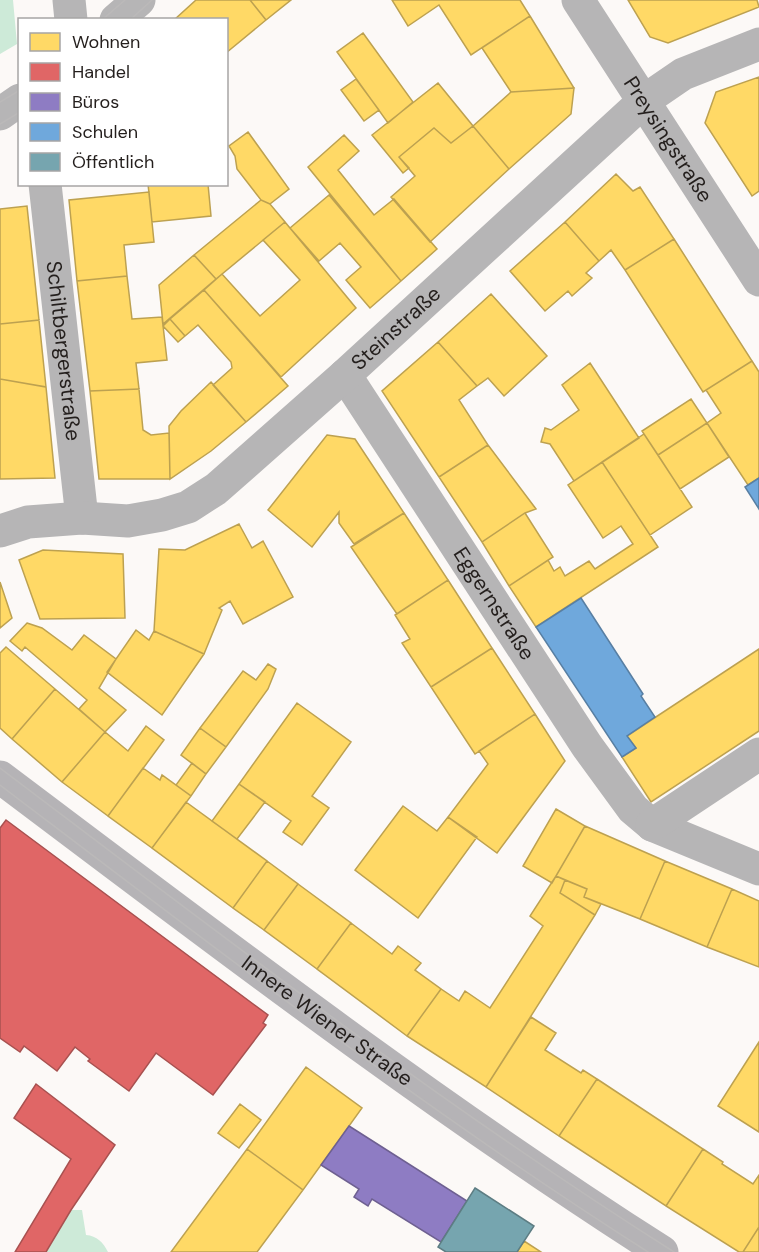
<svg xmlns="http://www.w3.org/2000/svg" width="759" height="1252" viewBox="0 0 759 1252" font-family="'DM Sans',sans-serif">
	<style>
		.green { fill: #cdead8 }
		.homes { fill: #ffd966; stroke: #bda150; stroke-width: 1.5 }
		.shops { fill: #e06666; stroke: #a85150; stroke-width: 1.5 }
		.offices { fill: #8e7cc3; stroke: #6e6091; stroke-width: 1.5 }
		.schools { fill: #6fa8dc; stroke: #587fa3; stroke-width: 1.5 }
		.public { fill: #76a5af; stroke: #5d7d83; stroke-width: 1.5 }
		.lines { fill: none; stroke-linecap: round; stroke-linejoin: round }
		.minor { stroke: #b6b5b6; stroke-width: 33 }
		.secondary { stroke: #b5b3b6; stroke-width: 33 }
		.tram { stroke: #bbb9b9; stroke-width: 1.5 }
		.labels { text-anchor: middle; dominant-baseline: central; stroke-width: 6; stroke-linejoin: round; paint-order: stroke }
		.street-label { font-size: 21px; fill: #241f1d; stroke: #fff }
	</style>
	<rect width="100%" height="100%" fill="#fcf9f7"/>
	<path class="green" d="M0,0H13L17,44L0,54Z
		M71,1210H82L86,1235C97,1236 103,1242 108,1252H46Z"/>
	<path class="homes" d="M196,0H250L266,20L226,53V20H174Z
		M250,0H291L266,20Z
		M392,0H520L530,16L471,55L439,5L408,26Z
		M628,0H757L759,7L668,43L650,37Z
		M530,16L574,88L511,92L482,48Z
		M363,33L413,102L388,123L337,52Z
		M759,77V191L752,196L705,123L716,92Z
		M356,79L379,110L364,121L341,90Z
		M438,83L473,126L451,143L434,128L399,157L409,168L403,173L372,135Z
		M574,88L571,114L509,169L473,126L511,92Z
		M473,126L509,169L430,242L391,197L415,176L399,157L434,128L451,143Z
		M248,132L289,189L270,204L261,200L237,169L235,156L229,146Z
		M344,135L359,151L338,170L374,215L394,199L437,249L401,281L308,167Z
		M616,174L633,191L640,187L674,239L625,270L611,250L599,261L565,222Z
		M148,184H208L211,216L152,222Z
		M149,192L154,242L124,245L127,276L77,281L69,200Z
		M329,195L401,281L370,308L346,280L361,267L340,243L319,261L290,228Z
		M261,200L270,204L285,222L216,279L194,255Z
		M27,206L39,320L0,324V209Z
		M285,222L356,308L281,377L204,290L222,274L260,316L300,280L263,240Z
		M565,222L599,261L586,273L592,278L572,296L568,291L545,311L510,271Z
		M674,239L752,361L703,392L625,270Z
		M194,255L216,279L163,324L159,285Z
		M127,276L132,319L162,317L167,360L136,363L139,389L90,391L77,281Z
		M204,290L288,386L246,422L213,385L232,368L231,362L198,325L185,336L170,319Z
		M491,294L547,356L504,396L488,378L477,386L438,342Z
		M170,319L185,336L178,342L163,326Z
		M39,320L46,387L0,379V324Z
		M438,342L477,386L459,400L488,445L439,477L382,391Z
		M752,361L759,372V478L748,485L707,423L721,413L706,390Z
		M590,363L639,438L574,481L550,444L541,442L545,428L551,430L579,410L562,385Z
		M0,379L46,387L55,478L0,479Z
		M211,382L246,422L211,451L170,479L169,426L181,411Z
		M139,389L143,430L151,435L169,433L170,479H99L90,391Z
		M691,399L707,423L658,455L642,431Z
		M707,423L729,457L680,489L658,455Z
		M644,434L692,507L650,535L602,462Z
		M327,435L355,439L404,513L354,544L339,523V512L312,547L268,510Z
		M488,445L536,509L525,513L482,542L439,477Z
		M602,462L658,547L536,627L509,586L548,560L554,571L560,567L565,576L589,561L595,569L633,544L621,526L603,538L568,485Z
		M404,513L448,580L397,614L351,547Z
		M525,513L553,557L509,586L482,542Z
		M239,524L252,548L263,541L293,597L243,624L230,601L219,608L222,610L204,654L154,631L159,549L185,550Z
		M43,550L123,554L125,618L40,619L19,560Z
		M448,580L492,648L431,687L402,643L410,639L395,615Z
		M0,582L12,618L0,628Z
		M27,623L42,628L72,650L84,635L116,659L99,688L126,710L105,732L79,709L87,700L25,647L22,651L10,641Z
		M136,630L149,640L154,631L204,654L162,715L107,672Z
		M6,647L55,689L12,739L0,728V653Z
		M492,648L535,714L475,754L431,687Z
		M759,649V731L651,802L622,757L636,748L627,736Z
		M268,664L276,669L268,689L226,747L200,728L243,671L256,680Z
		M55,689L105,732L62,782L12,739Z
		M297,703L351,742L312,796L329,808L302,845L283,832L291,821L239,784Z
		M535,714L565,761L497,853L448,817L488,764L479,751Z
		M146,726L164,740L108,816L62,782L105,732L128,751Z
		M200,728L226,747L206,774L181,755Z
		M192,763L206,774L191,796L176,785Z
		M143,768L160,780L162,775L191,796L152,848L108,816Z
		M239,784L265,802L237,839L212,821Z
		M186,802L267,861L233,908L152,848Z
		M403,806L437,831L448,817L477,837L418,918L355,870Z
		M556,809L585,826L552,883L523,866Z
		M585,826L665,861L640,919L584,897L587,889L556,876Z
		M267,861L298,884L264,930L233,908Z
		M665,861L732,889L707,947L640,919Z
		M556,876L565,880L560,893L595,915L486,1087L407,1036L441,989L459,1001L465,991L490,1008L543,926L530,916Z
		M565,880L587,889L584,897L601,904L595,915L560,893Z
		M298,884L351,923L317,969L264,930Z
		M732,889L759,901V967L707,947Z
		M351,923L392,954L398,946L421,963L415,970L441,989L407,1036L317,969Z
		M531,1017L556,1033L545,1050L581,1073L583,1070L597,1079L559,1136L486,1087Z
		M759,1042V1132L718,1106Z
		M306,1067L362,1108L303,1190L247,1149Z
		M597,1079L703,1149L666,1206L559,1136Z
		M240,1104L261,1120L239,1148L218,1133Z
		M247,1149L303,1190L257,1252H171Z
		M703,1149L723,1162L722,1164L753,1184L759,1175V1227L743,1252H739L666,1206Z
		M759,1227V1252H743Z
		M524,1241L541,1252H517Z"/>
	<path class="shops" d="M6,820L268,1015L263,1023L266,1025L213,1095L156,1053L129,1091L88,1061L90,1059L75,1047L57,1071L24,1046L20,1052L0,1038V828Z
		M36,1084L115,1145L71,1210L46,1252H15L71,1159L14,1118Z"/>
	<path class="offices" d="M349,1126L467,1201L441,1242L372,1199L368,1206L354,1197L359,1189L321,1165Z"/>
	<path class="schools" d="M759,478V509L745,487Z
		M581,598L643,694L641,696L655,717L627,736L636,748L622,757L536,627Z"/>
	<path class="public" d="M475,1188L534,1226L517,1252H446L438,1247Z"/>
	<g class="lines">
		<g class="minor">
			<path d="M69,0L71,20"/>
			<path id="s1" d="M578,0L759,280"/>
			<path d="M116,20L139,0"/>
			<path d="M0,114L20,100"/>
			<path id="s2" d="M45,184L82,518"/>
			<path id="s3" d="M345,375L587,746L633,809L652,825L759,869"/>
			<path id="s4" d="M0,531L28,522L82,518L128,521L162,515L188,507L216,489L345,375L645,100L683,74L759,44"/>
			<path d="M652,825L759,754"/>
		</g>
		<path class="secondary" id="s5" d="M0,777C218,941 432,1105 662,1252"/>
		<path class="tram" d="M102,20L125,0
			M130,20L152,0
			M0,102L20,90
			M0,124L20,112
			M0,768C221,935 440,1104 674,1252
			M0,785C212,946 423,1109 648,1252"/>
	</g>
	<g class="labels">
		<g class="street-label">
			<text stroke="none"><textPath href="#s1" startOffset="166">Preysingstraße</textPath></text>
			<text stroke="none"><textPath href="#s4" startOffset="466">Steinstraße</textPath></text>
			<text stroke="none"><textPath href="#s2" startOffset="168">Schiltbergerstraße</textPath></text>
			<text stroke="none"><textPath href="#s3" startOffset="273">Eggernstraße</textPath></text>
			<text stroke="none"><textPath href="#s5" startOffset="408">Innere Wiener Straße</textPath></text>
		</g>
	</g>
	<rect x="18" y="18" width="210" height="168" fill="#ffffff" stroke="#a7a5a5" stroke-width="1.5"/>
	<rect x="30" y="33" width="30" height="18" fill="#ffd966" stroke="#a7a5a5" stroke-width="1.5"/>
	<text x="72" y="48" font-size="18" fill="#241f1d">Wohnen</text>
	<rect x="30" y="63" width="30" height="18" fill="#e06666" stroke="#a7a5a5" stroke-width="1.5"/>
	<text x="72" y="78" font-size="18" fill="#241f1d">Handel</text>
	<rect x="30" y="93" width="30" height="18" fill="#8e7cc3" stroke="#a7a5a5" stroke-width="1.5"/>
	<text x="72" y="108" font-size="18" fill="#241f1d">Büros</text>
	<rect x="30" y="123" width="30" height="18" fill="#6fa8dc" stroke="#a7a5a5" stroke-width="1.5"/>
	<text x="72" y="138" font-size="18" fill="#241f1d">Schulen</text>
	<rect x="30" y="153" width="30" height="18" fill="#76a5af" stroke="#a7a5a5" stroke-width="1.5"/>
	<text x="72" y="168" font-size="18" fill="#241f1d">Öffentlich</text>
</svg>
